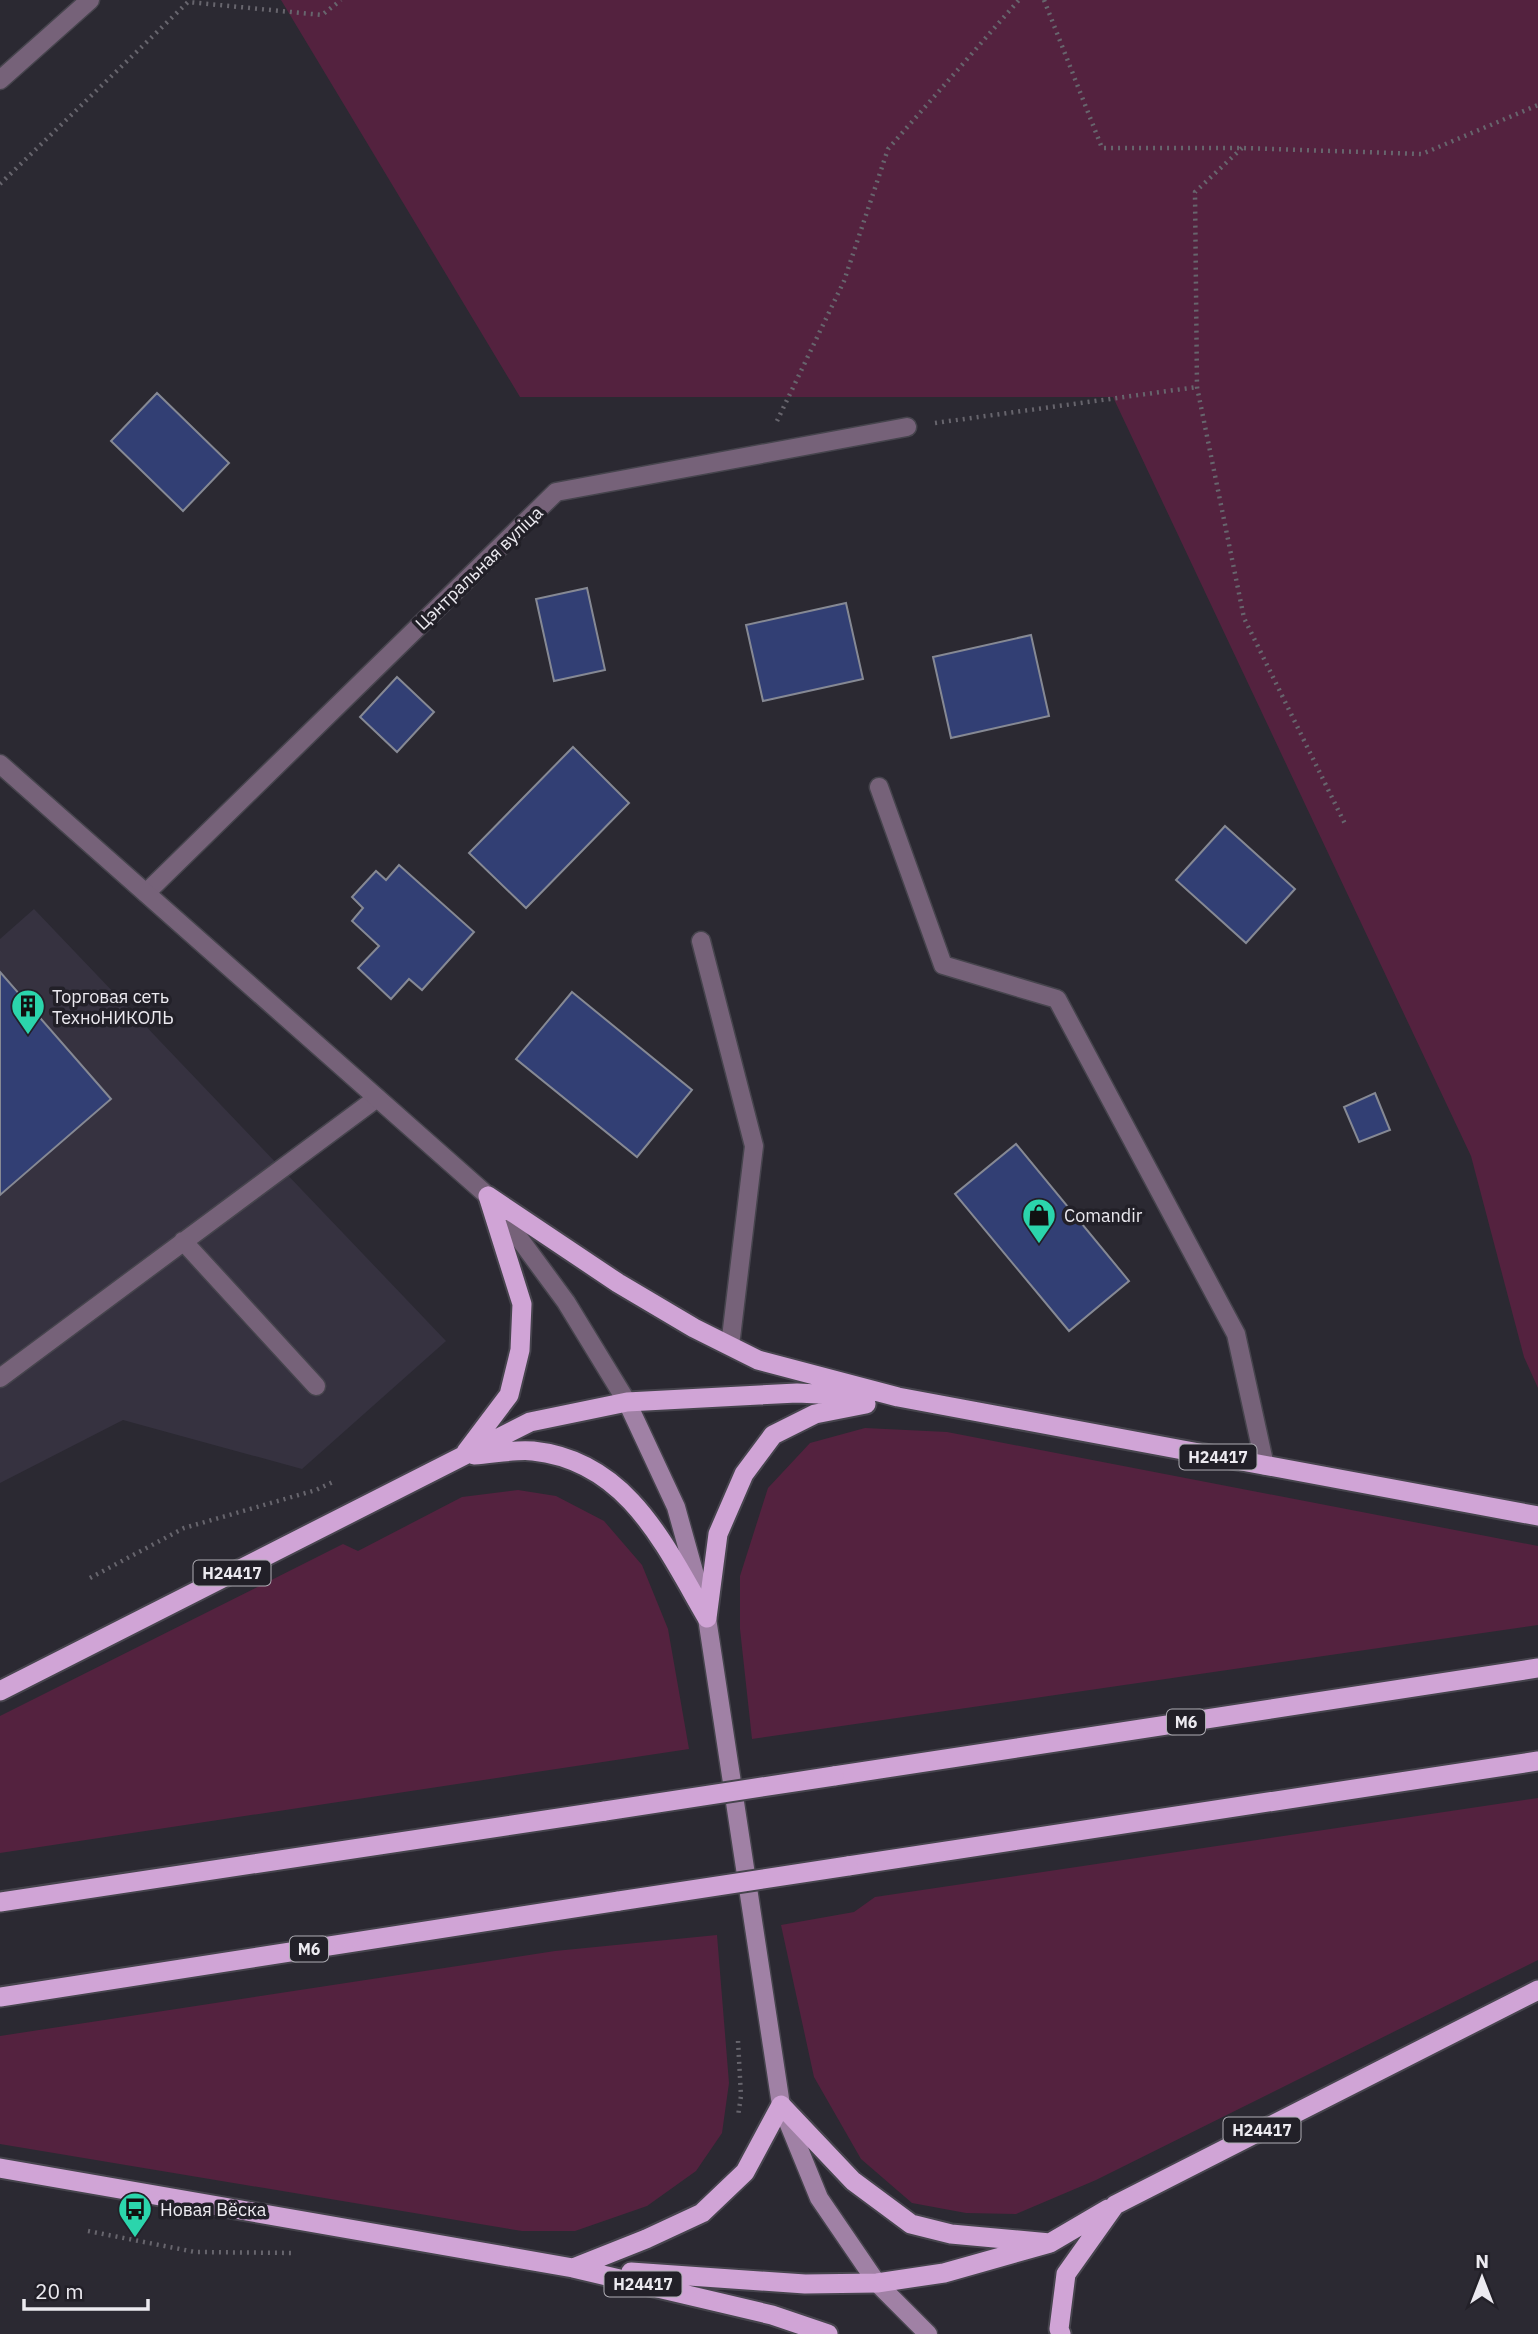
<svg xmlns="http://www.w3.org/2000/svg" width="1538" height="2334" viewBox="0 0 1538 2334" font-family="'IBM Plex Sans',sans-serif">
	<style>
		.built { fill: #363240 }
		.green { fill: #54223f }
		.building { fill: #323f74; stroke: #868994; stroke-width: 2 }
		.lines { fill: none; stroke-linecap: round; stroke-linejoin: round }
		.service-casing { stroke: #46444d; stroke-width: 21 }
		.minor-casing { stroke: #46444d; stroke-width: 21 }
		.tertiary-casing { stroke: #46444d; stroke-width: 21 }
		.secondary-casing { stroke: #46444d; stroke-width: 21 }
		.trunk-casing { stroke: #46444d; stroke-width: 23 }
		.path { stroke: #67656d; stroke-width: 4.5; stroke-dasharray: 2 5; stroke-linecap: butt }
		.service { stroke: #766279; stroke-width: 18 }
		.minor { stroke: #766279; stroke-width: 18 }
		.tertiary { stroke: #766279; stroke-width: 18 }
		.secondary { stroke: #a081a5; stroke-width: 18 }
		.trunk { stroke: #d0a4d6; stroke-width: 19 }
		.trunk-bridge-casing { stroke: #46444d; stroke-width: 23; stroke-linecap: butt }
		.trunk-bridge { stroke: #d0a4d6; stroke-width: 19 }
		.labels { text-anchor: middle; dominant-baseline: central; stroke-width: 7; stroke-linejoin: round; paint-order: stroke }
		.shield { fill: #222028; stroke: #afadb4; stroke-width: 2 }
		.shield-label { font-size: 16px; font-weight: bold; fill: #eceaf0 }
		.street-label { font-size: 18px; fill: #eceaf0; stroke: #222028 }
		.poi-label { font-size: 18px; fill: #eceaf0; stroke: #222028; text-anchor: start }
	</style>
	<rect width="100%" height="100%" fill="#2b2932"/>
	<path class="built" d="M34,909L446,1341L302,1469L123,1420L0,1483V939Z"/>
	<path class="green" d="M281,0H1538V1388L1524,1357L1471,1156L1113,397H520Z
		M865,1428L947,1432L1538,1546V1625L752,1739L740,1629V1576L768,1488L810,1443Z
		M518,1490L556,1496L604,1521L642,1565L668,1629L689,1749L0,1853V1716L343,1544L358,1551L462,1497Z
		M1538,1798V1960L1096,2180L1016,2214L966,2213L912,2203L861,2159L814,2077L781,1925L854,1912L875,1897Z
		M717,1935L729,2083L722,2133L696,2171L647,2206L575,2231H522L0,2144V2036L555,1951Z"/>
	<path class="building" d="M157,393L229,463L183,511L111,441Z
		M587,588L605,670L554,681L536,599Z
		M846,603L863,679L763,701L746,625Z
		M1031,635L1049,716L951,738L933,657Z
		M397,677L434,712L397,752L360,717Z
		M573,747L629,803L526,908L469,853Z
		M1225,826L1295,889L1246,943L1176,880Z
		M399,865L474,932L422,990L409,979L391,999L358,968L379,946L352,921L363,908L352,897L376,871L386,880Z
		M0,972L111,1099L0,1195Z
		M572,992L692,1090L637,1157L516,1059Z
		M1375,1093L1390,1130L1359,1142L1344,1107Z
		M1016,1144L1129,1281L1069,1331L955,1194Z"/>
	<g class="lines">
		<g class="service-casing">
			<path id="service" d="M879,787L943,965L1057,999L1236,1334L1265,1466
				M701,941L754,1146L730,1346
				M183,1241L316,1386
				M0,1378L377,1098"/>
		</g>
		<g class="minor-casing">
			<path id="minor" d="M0,80L90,0
				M146,893L556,492L907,427"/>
		</g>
		<g class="tertiary-casing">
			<path id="tertiary" d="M0,764L488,1196L566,1302L627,1402"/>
		</g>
		<g class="secondary-casing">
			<path id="secondary" d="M627,1402L676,1507L707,1618L781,2105L819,2198L877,2283L928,2334"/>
		</g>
		<g class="trunk-casing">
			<path id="trunk" d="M488,1196L618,1283L694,1328L758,1360L898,1397L1538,1516
				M466,1452L509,1395L520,1350L522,1304L488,1196
				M474,1455C493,1454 515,1449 533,1451C628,1461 665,1546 707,1618
				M707,1618L718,1534L744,1474L773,1435L815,1414L866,1404
				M0,1691L530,1422L627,1402L797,1393L860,1396
				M834,1776L1538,1668
				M848,1866L1538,1761
				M0,1902L605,1811
				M0,1997L619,1901
				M0,2168L573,2268L772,2315L828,2334
				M573,2268L646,2239L702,2213L745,2172L781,2105L853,2181L911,2224L951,2234L1050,2243
				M631,2272L805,2284L877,2283L944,2273L1050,2243L1108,2209
				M1061,2334L1059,2329L1066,2274L1115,2205L1538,1990"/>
		</g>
		<path class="path" d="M1044,0L1102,148H1242L1422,154L1538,105
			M1242,148L1195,192L1197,387L1244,618L1345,824
			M0,184L188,2L322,15L341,0
			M777,421L844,281L888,149L1019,0
			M935,423L1197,387
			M90,1578L184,1528L316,1490L335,1481
			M738,2041L741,2096L738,2116
			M88,2231L195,2252L295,2253"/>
		<use href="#service" class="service"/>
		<use href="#minor" class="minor"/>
		<use href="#tertiary" class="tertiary"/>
		<use href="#secondary" class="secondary"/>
		<use href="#trunk" class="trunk"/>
		<g class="trunk-bridge-casing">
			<path id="trunk-bridge" d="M605,1811L834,1776
				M619,1901L848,1866"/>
		</g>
		<use href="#trunk-bridge" class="trunk-bridge"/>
	</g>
	<defs>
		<g id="building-pin" transform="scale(1.75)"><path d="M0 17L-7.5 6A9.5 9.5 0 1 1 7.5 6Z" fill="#2bd5ac" stroke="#222028"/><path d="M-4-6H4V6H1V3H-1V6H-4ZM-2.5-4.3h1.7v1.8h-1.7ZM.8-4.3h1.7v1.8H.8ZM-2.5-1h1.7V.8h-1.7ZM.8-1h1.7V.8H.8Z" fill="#111"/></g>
		<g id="shop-pin" transform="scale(1.75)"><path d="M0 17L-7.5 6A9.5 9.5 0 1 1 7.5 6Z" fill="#2bd5ac" stroke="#222028"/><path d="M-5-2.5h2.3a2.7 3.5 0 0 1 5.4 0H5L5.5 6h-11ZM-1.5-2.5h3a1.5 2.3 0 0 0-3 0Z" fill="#111"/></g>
		<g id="bus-pin" transform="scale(1.75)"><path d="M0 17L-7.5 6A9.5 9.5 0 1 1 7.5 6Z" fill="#2bd5ac" stroke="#222028"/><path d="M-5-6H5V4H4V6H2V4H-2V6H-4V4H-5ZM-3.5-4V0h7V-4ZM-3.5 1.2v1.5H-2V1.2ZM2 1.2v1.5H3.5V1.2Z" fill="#111"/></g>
	</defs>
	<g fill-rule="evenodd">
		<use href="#building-pin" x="28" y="1006"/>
		<use href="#shop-pin" x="1039" y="1215"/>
		<use href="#bus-pin" x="135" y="2209"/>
	</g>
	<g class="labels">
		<g class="shield">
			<rect x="1179.5" y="1444.5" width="77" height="25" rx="5"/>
			<rect x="193.5" y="1560.5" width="77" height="25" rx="5"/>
			<rect x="1167" y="1709.5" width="38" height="25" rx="5"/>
			<rect x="290" y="1936.5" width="38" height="25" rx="5"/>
			<rect x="1223.5" y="2117.5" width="77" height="25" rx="5"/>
			<rect x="604.5" y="2271.5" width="77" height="25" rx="5"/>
		</g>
		<g class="shield-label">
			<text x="1218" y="1457">Н24417</text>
			<text x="232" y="1573">Н24417</text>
			<text x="1186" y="1722">М6</text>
			<text x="309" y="1949">М6</text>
			<text x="1262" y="2130">Н24417</text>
			<text x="643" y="2284">Н24417</text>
		</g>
		<g class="street-label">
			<text transform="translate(479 568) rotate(-44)">Цэнтральная вуліца</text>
		</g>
		<g class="poi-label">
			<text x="52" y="996">Торговая сеть<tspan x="52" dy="21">ТехноНИКОЛЬ</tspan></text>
			<text x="1064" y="1215">Comandir</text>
			<text x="160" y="2209">Новая Вёска</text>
		</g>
	</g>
	<g transform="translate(1482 2278)" stroke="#222028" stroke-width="5" paint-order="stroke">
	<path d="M0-5L12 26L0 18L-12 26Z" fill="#eceaf0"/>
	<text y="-10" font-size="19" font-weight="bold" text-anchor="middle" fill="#eceaf0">N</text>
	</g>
	<path d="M24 2299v10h124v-10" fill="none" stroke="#eceaf0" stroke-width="3.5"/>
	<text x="35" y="2299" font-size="21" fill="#eceaf0" stroke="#222028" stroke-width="5" paint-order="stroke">20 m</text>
</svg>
